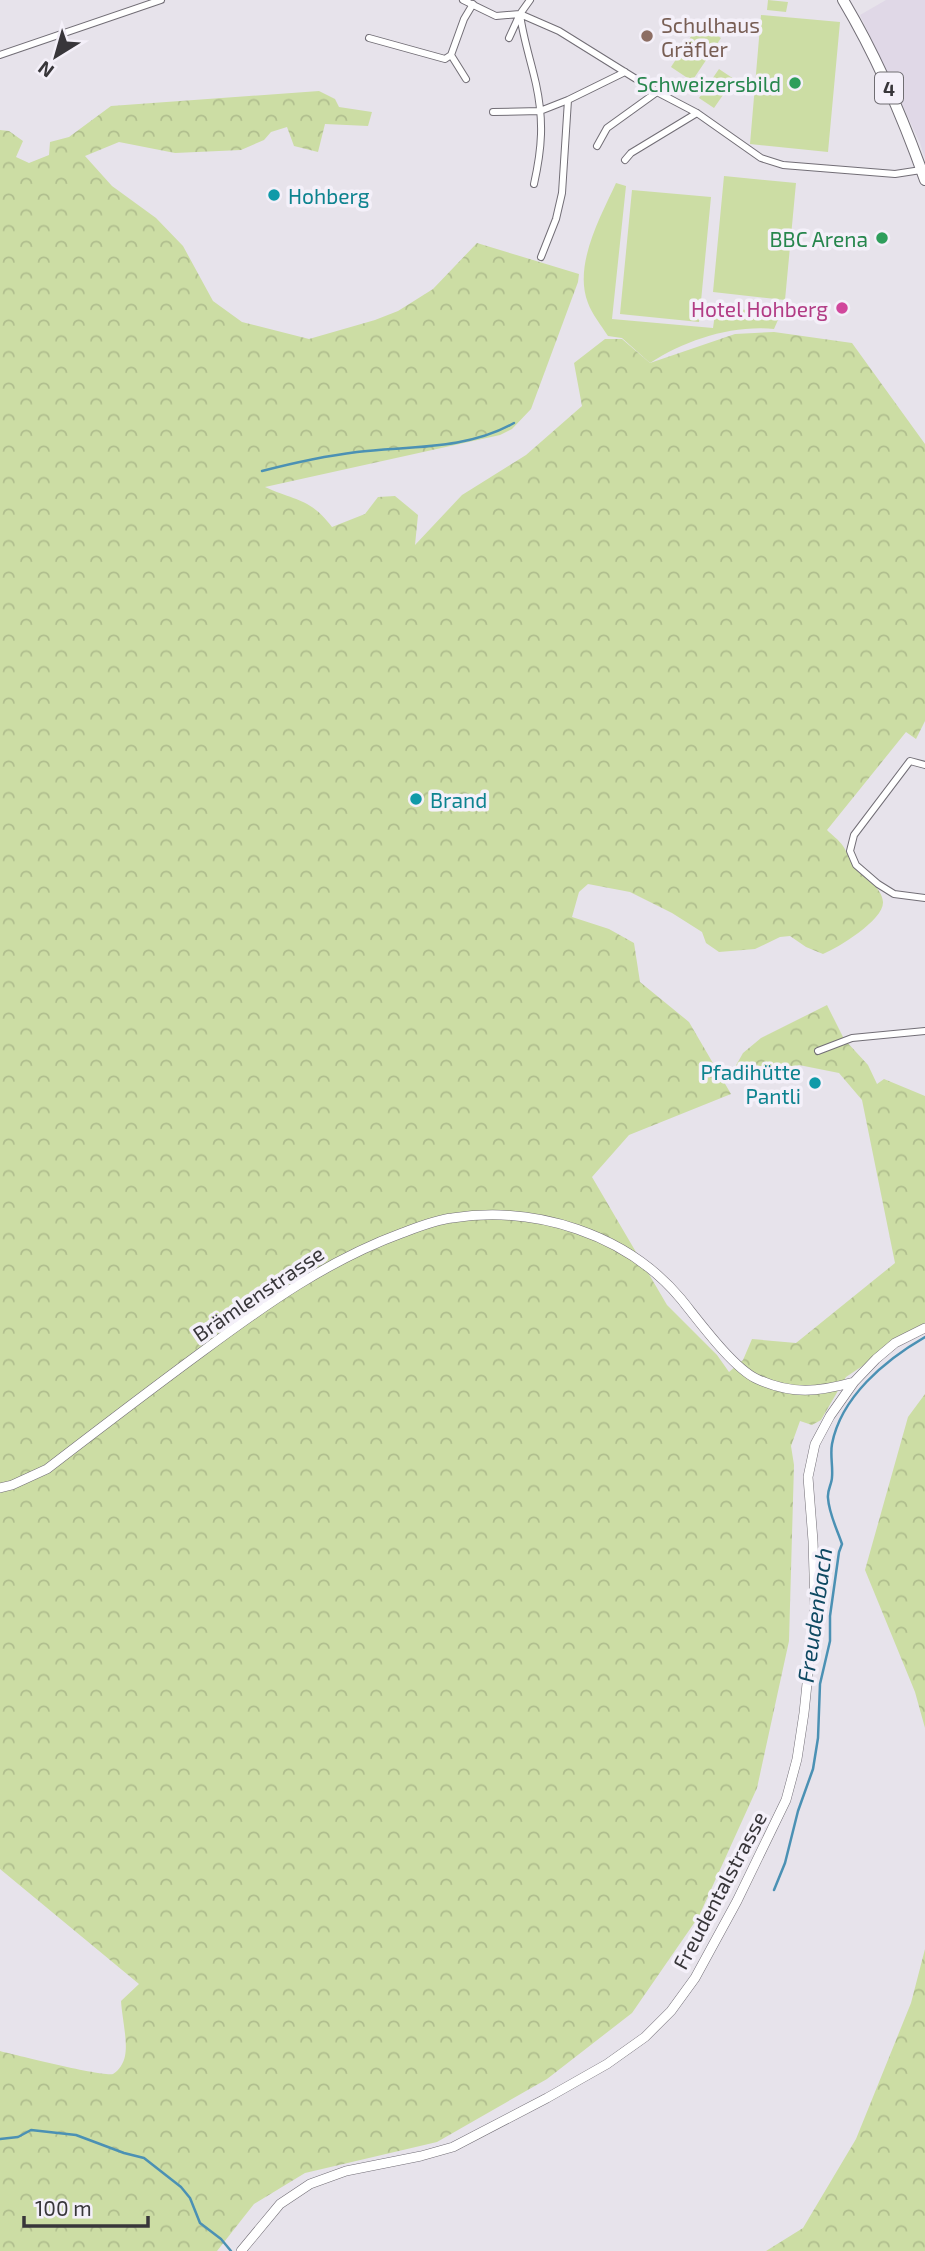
<svg xmlns="http://www.w3.org/2000/svg" width="925" height="2251" viewBox="0 0 925 2251" font-family="'Exo 2',sans-serif">
	<style>
		.built { fill: #e0d8e7 }
		.green { fill: #ccdda4 }
		.forest { fill: url(#forest-crowns) }
		.lines { fill: none; stroke-linecap: round; stroke-linejoin: round }
		.stream { stroke: #4b91b4; stroke-width: 2.5 }
		.street-casing { stroke: #726e76; stroke-width: 8 }
		.secondary-casing { stroke: #726e76; stroke-width: 10 }
		.primary-casing { stroke: #726e76; stroke-width: 12 }
		.street { stroke: #fff; stroke-width: 6 }
		.secondary { stroke: #fff; stroke-width: 9 }
		.primary { stroke: #fff; stroke-width: 10 }
		.education-dot { fill: #8d6e63; stroke: #f4f0f9; stroke-width: 2.5 }
		.leisure-dot { fill: #2e9e5b; stroke: #f4f0f9; stroke-width: 2.5 }
		.culture-dot { fill: #0f9aa8; stroke: #f4f0f9; stroke-width: 2.5 }
		.hotel-dot { fill: #d1479c; stroke: #f4f0f9; stroke-width: 2.5 }
		.labels { text-anchor: middle; dominant-baseline: central; stroke-width: 7; stroke-linejoin: round; paint-order: stroke }
		.shield { fill: #f4f0f9; stroke: #706e73; stroke-width: 2 }
		.shield-label { font-size: 19px; font-weight: bold; fill: #38363a }
		.education-label { font-size: 21px; fill: #785e54; stroke: #f4f0f9; text-anchor: start }
		.leisure-label { font-size: 21px; fill: #27864d; stroke: #f4f0f9; text-anchor: end }
		.culture-label { font-size: 21px; fill: #0d838f; stroke: #f4f0f9; text-anchor: start }
		.hotel-label { font-size: 21px; fill: #b23c85; stroke: #f4f0f9; text-anchor: end }
		.street-label { font-size: 21px; fill: #38363a; stroke: #f4f0f9 }
		.water-label { font-size: 23px; font-style: italic; fill: #0f4962; stroke: #f4f0f9 }
	</style>
	<defs>
		<pattern id="forest-crowns" width="20" height="18" patternUnits="userSpaceOnUse" patternTransform="scale(1.75)"><rect width="20" height="18" fill="#ccdda4"/><path d="M2 6a3 3 0 1 1 6 0M12 15a3 3 0 1 1 6 0" fill="none" stroke="#b0be8e"/></pattern>
	</defs>
	<rect width="100%" height="100%" fill="#e7e3eb"/>
	<path class="built" d="M886,0H925V159L920,143L860,15Z"/>
	<path class="green" d="M768,0L788,2L786,12L767,10Z
		M761,15L840,22L828,152L750,144Z
		M699,24L721,38L692,81L671,67Z
		M719,69L734,79L714,108L699,98Z
		M724,176L796,183L785,300L713,292Z
		M616,183L626,186L612,319L713,328L716,307L781,313L774,329C731,325 686,340 650,363L622,338L608,336C601,325 592,314 588,303C573,265 601,216 616,183Z
		M632,190L711,197L699,322L620,314Z"/>
	<path class="forest" d="M319,91L335,99L339,107L372,112L368,126L325,124L318,152L294,146L287,127L271,132L264,140L241,150L175,153L119,142L85,156L112,186L156,218L183,246L213,301L242,322L309,339L375,320L398,311L433,289L477,243L579,274L578,282L531,409L512,429L500,435L265,487C295,501 309,497 332,527L365,514L378,497L395,496L418,515L415,545L462,495L526,455L582,406L574,363L605,339H622L650,363L735,334L774,332L852,343L925,444V721L916,739L906,732L827,830C832,835 839,840 843,846C848,853 850,863 856,869C865,879 882,887 883,902C884,920 838,948 823,954L806,947L790,936L780,937L755,949L719,952L706,943L702,932L672,913L630,892L588,884L579,892L572,917L609,929L634,943L640,982L689,1022L731,1094L629,1135L592,1177L667,1305L717,1355L729,1372L743,1360L752,1339L796,1343L895,1263L862,1100L839,1073L799,1065L754,1081L734,1069L743,1053L761,1038L827,1005L844,1039L868,1065L877,1084L884,1079L925,1096V1324L846,1377L821,1420L812,1425L800,1421L791,1446L794,1465L789,1641L757,1788L699,1916L632,2013L547,2079L437,2142L305,2173L254,2204L217,2251H0V2051C15,2055 104,2077 113,2074C119,2071 124,2062 125,2056C128,2042 122,2017 121,2001L139,1984L0,1869V130L9,131L23,141L16,157L29,163L49,155L50,142L69,137L111,106Z
		M925,1394V1728L915,1692L865,1570L908,1417Z
		M925,1949V2251H766L803,2228L856,2139L911,2003Z"/>
	<g class="lines">
		<path class="stream" d="M262,471C293,463 325,456 357,452C409,446 467,450 514,423
			M774,1890L785,1863L798,1811L813,1769L818,1738L820,1684L830,1641V1616L839,1552L842,1544C837,1529 829,1514 828,1498C827,1490 832,1484 832,1477C833,1466 830,1455 832,1444C841,1397 885,1360 925,1337
			M0,2139L18,2137L31,2130L76,2135L124,2153L144,2158L181,2187L190,2198L200,2223L221,2239L231,2251"/>
		<g class="street-casing">
			<path id="street" d="M463,0L496,16L520,14
				M520,14L559,31L657,92L697,113L761,158L783,165L895,174L921,170
				M520,14C523,38 531,61 536,84C544,121 542,148 534,184
				M369,38L445,59L451,55L464,19L473,4
				M509,38L520,14L530,0
				M0,55L161,0
				M451,55L466,79
				M493,112L540,111L568,100L625,72
				M597,146L607,128L657,92
				M625,160L631,153L697,113
				M541,257L556,219L562,193L568,100
				M925,765L910,761L854,835L850,851L856,865L878,884L894,894L925,898
				M818,1051L852,1038L925,1031"/>
		</g>
		<g class="secondary-casing">
			<path id="secondary" d="M0,1488L12,1485L47,1469C99,1429 150,1390 203,1351C265,1305 328,1260 402,1233C418,1227 435,1220 452,1218C535,1205 627,1234 681,1299C698,1320 733,1368 757,1379C792,1395 818,1392 854,1382
				M241,2251L280,2204L310,2184L346,2171L421,2156L453,2147L547,2098L607,2064L645,2037L671,2011L695,1978L737,1901L786,1800L797,1759L804,1713L815,1606L813,1541L808,1477L815,1444L830,1416L854,1382L876,1359L895,1343L925,1328"/>
		</g>
		<g class="primary-casing">
			<path id="primary" d="M843,0C877,57 903,118 925,180"/>
		</g>
		<use href="#street" class="street"/>
		<use href="#secondary" class="secondary"/>
		<use href="#primary" class="primary"/>
	</g>
	<circle class="education-dot" cx="647" cy="36" r="7"/>
	<g class="leisure-dot">
		<circle cx="795" cy="83" r="7"/>
		<circle cx="882" cy="238" r="7"/>
	</g>
	<g class="culture-dot">
		<circle cx="274" cy="195" r="7"/>
		<circle cx="416" cy="799" r="7"/>
		<circle cx="815" cy="1083" r="7"/>
	</g>
	<circle class="hotel-dot" cx="842" cy="308" r="7"/>
	<g class="labels">
		<rect class="shield" x="875" y="72.5" width="28" height="31" rx="5"/>
		<g class="shield-label">
			<text x="889" y="88">4</text>
		</g>
		<g class="education-label">
			<text x="661" y="24">Schulhaus<tspan x="661" dy="24">Gräfler</tspan></text>
		</g>
		<g class="leisure-label">
			<text x="781" y="83">Schweizersbild</text>
			<text x="868" y="238">BBC Arena</text>
		</g>
		<g class="culture-label">
			<text x="288" y="195">Hohberg</text>
			<text x="430" y="799">Brand</text>
			<text x="801" y="1071" text-anchor="end">Pfadihütte<tspan x="801" dy="24">Pantli</tspan></text>
		</g>
		<g class="hotel-label">
			<text x="828" y="308">Hotel Hohberg</text>
		</g>
		<g class="street-label">
			<text transform="translate(258 1293) rotate(-34)">Brämlenstrasse</text>
			<text transform="translate(719 1890) rotate(-62)">Freudentalstrasse</text>
		</g>
		<g class="water-label">
			<text transform="translate(814 1615) rotate(-82)">Freudenbach</text>
		</g>
	</g>
	<g transform="translate(56 56) rotate(217)" stroke="#f4f0f9" stroke-width="5" paint-order="stroke">
	<path d="M0-5L12 26L0 18L-12 26Z" fill="#38363a"/>
	<text y="-10" font-size="19" font-weight="bold" text-anchor="middle" fill="#38363a">N</text>
	</g>
	<path d="M24 2216v10h124v-10" fill="none" stroke="#38363a" stroke-width="3.5"/>
	<text x="35" y="2216" font-size="21" fill="#38363a" stroke="#f4f0f9" stroke-width="5" paint-order="stroke">100 m</text>
</svg>
